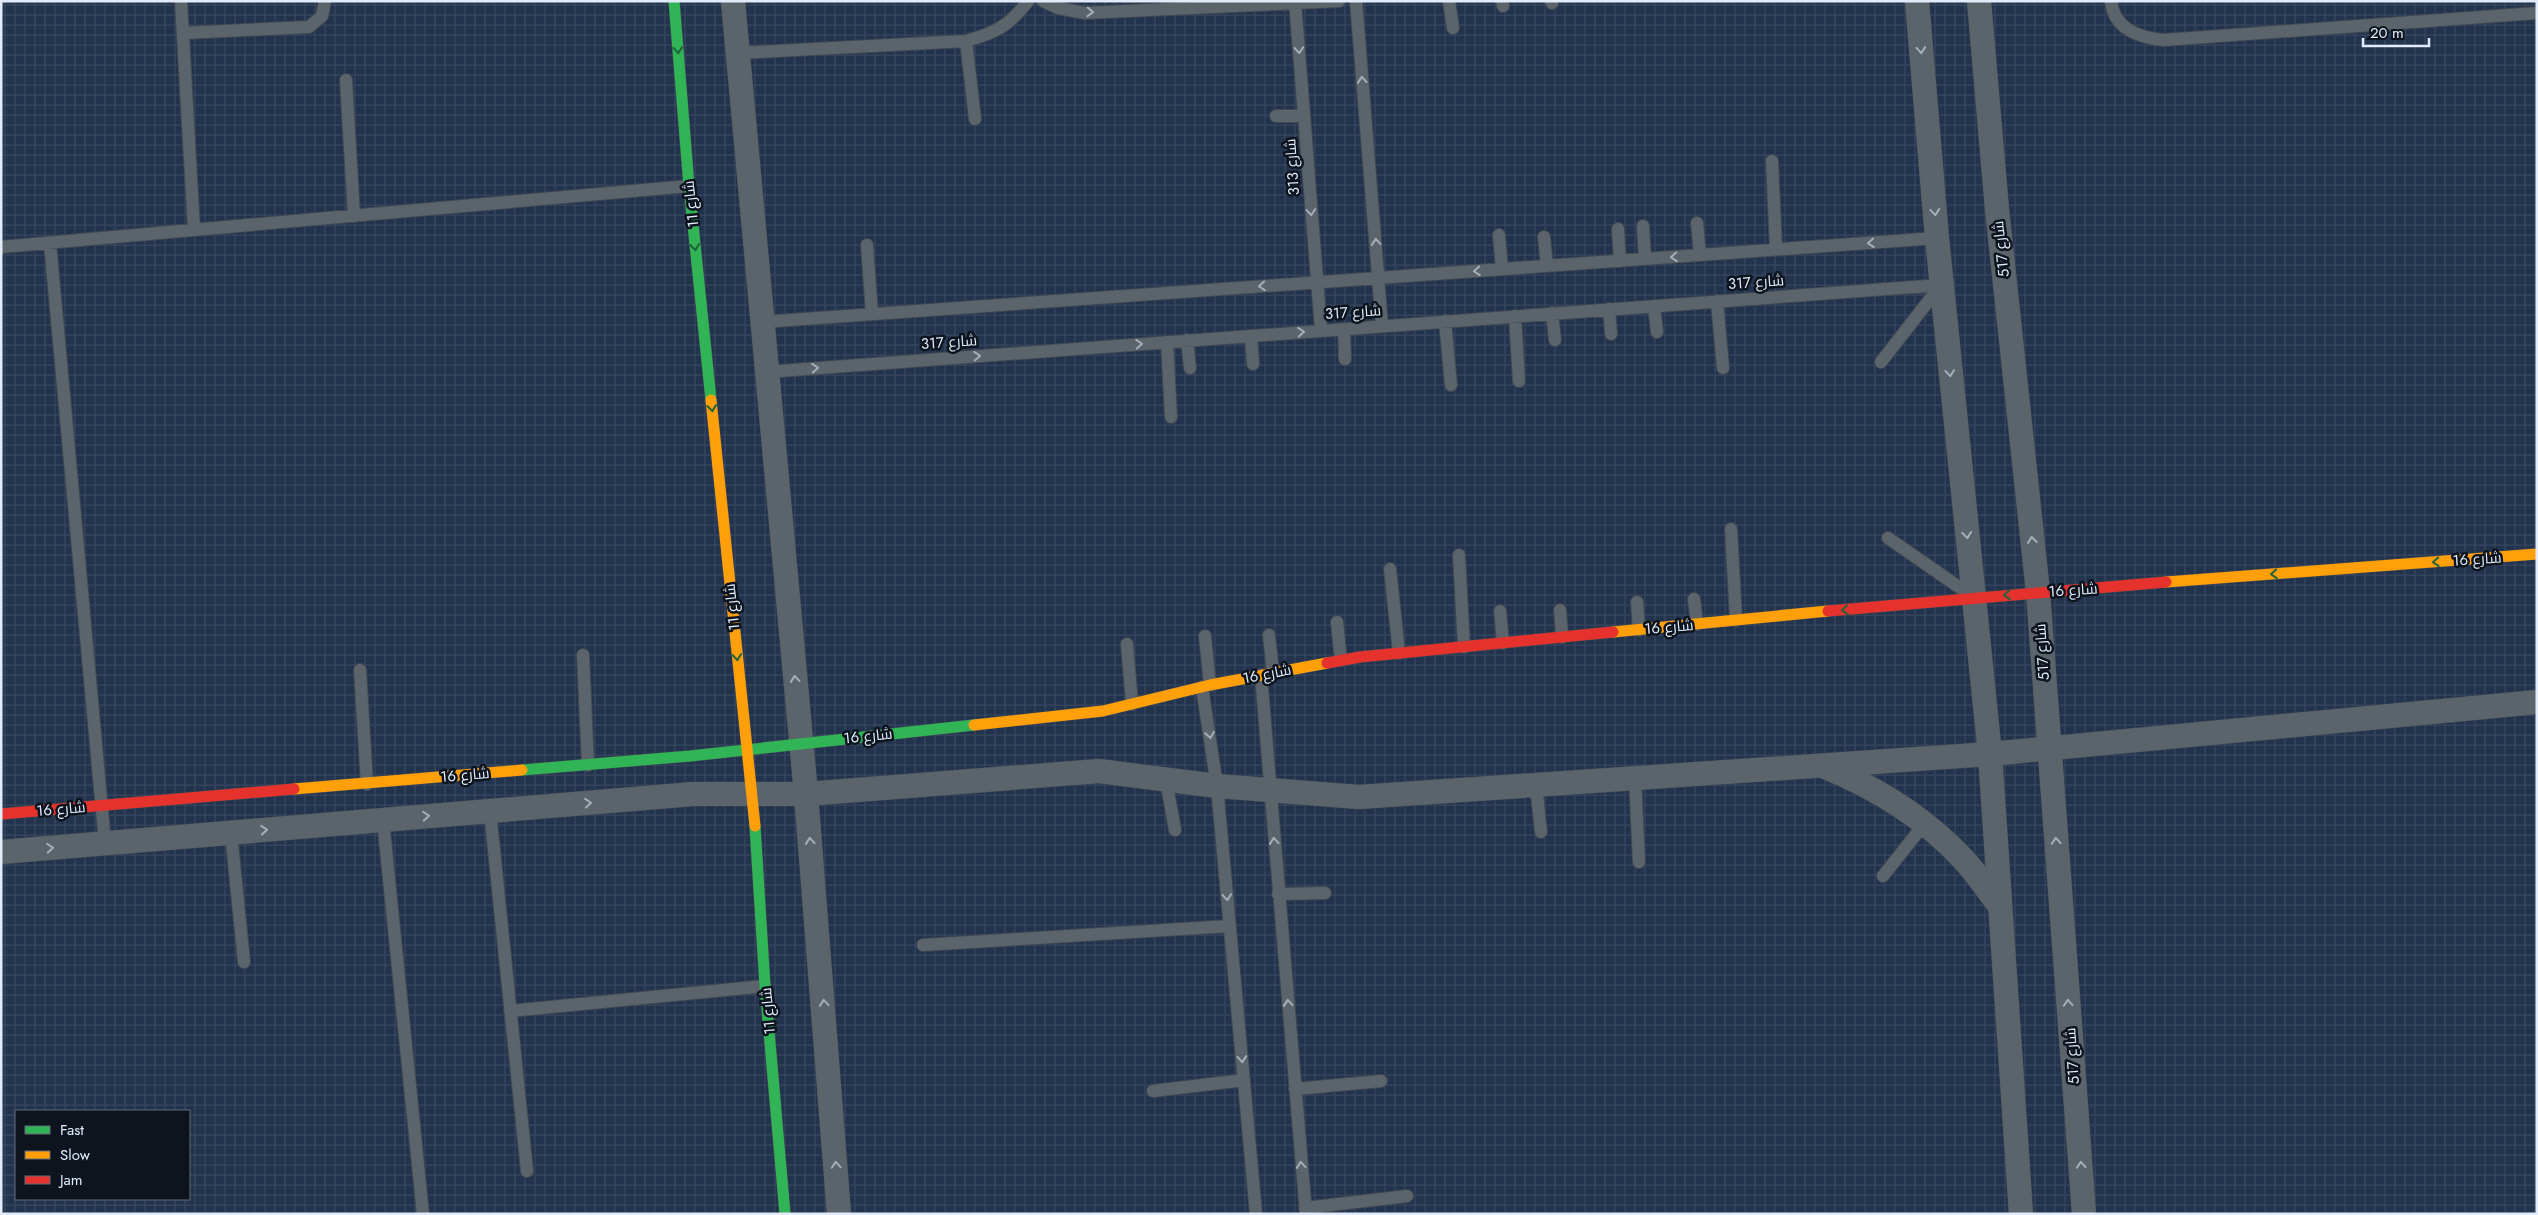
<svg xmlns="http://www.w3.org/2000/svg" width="2538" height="1215" viewBox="0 0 2538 1215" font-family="Jost,Cairo,sans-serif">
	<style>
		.industrial { fill: url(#industrial-grid); fill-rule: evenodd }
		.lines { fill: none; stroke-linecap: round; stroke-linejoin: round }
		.lane-casing { stroke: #414853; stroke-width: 14 }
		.street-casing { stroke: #414853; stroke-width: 25 }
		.fast-casing { stroke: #414853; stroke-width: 12 }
		.slow-casing { stroke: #414853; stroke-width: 12 }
		.jam-casing { stroke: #414853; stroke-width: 12 }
		.lane { stroke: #5c646b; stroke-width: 12 }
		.street { stroke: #5c646b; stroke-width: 24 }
		.fast { stroke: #30b455; stroke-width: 11 }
		.slow { stroke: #ff9f0a; stroke-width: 11 }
		.jam { stroke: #e5322d; stroke-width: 11 }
		.oneway { stroke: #a5aeba }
		.oneway2 { stroke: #1e643a }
		.labels { text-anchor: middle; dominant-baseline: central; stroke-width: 5; stroke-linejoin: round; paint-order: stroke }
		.street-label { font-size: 15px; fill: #e1ebfa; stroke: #0d141e }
	</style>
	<defs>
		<pattern id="industrial-grid" width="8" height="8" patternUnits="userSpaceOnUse" patternTransform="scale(1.25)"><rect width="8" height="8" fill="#22334d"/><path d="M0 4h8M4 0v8" fill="none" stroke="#37475f"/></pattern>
	</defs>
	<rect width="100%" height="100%" fill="#252d3a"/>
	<path class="industrial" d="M1,1H2537V1214H1ZM16,1111H189V1199H16Z"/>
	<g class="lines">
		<g class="lane-casing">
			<path id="lane" d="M181,1L194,230
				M1043,1L1058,8L1085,13L1339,1
				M1295,1L1321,330
				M1356,1L1382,326
				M1449,1L1453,28
				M1502,1L1503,6
				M1551,1L1552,3
				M2111,1C2114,29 2139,38 2164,40L2537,13
				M183,33L309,27L322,16L325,1
				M966,41L975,119
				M738,53L966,41C995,33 1009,26 1028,1
				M346,80L354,216
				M1276,116H1304
				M1772,161L1776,249
				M1697,223L1700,255
				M1643,226L1645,259
				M1618,229L1620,261
				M1499,235L1502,269
				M1544,237L1547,266
				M50,243L105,843
				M867,245L872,314
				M1,247L689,186
				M1717,301L1723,368
				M1654,306L1657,332
				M1609,309L1611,334
				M1552,313L1555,340
				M1515,316L1519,381
				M1445,321L1451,385
				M762,322L1937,238
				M1344,329L1345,359
				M1251,336L1253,364
				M1187,340L1190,368
				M1167,342L1171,417
				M1881,362L1941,285
				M766,372L1941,285
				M1731,529L1736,620
				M1888,538L1969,594
				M1459,555L1464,647
				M1390,569L1399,653
				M1694,599L1697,624
				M1637,602L1639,630
				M1560,610L1562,637
				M1500,611L1503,643
				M1337,622L1341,660
				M1269,635L1273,673
				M1205,636L1210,685
				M1127,644L1132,704
				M583,655L588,765
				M360,670L367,784
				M1261,675L1306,1214
				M1202,687L1217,786L1256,1214
				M1635,778L1639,862
				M1166,780L1175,830
				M1536,785L1541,832
				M490,811L527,1171
				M383,820L423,1214
				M231,833L244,962
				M1883,876L1925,823
				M1278,894L1325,893
				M923,945L1230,926
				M510,1011L765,986
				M1295,1089L1381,1081
				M1153,1091L1244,1080
				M1305,1208L1407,1196"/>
		</g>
		<g class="street-casing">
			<path id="street" d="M733,1L806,794L839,1214
				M1917,1L1937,238L1990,754L2021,1214
				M1979,1L1997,209L2038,592L2084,1214
				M1825,767C1879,789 1925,818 1964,860C1977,874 1988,891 2000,906
				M1,852L693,794H806L1099,771L1217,786L1359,797L1990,754L2537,702"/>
		</g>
		<g class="fast-casing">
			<path id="fast" d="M674,1L689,186L711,400
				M522,770L690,756L974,725
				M755,826L765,986L785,1214"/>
		</g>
		<g class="slow-casing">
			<path id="slow" d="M711,400L755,826
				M2166,582L2537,554
				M1613,632L1828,611
				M974,725L1103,711L1210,685L1327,663
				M294,789L522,770"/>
		</g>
		<g class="jam-casing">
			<path id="jam" d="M1828,611L2166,582
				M1327,663L1360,657L1613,632
				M1,814L294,789"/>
		</g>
		<use href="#lane" class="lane"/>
		<use href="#street" class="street"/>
		<use href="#fast" class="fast"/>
		<use href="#slow" class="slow"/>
		<use href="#jam" class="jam"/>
	</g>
	<defs><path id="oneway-chevron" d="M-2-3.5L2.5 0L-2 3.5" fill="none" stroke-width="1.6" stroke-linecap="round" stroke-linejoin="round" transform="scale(1.25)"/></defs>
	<g class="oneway">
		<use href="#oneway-chevron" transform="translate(1090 12) rotate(2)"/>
		<use href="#oneway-chevron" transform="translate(1299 50) rotate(86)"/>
		<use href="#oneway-chevron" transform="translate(1921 50) rotate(85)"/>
		<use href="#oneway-chevron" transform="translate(1362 80) rotate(-95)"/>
		<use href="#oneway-chevron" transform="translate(1311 212) rotate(86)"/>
		<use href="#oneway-chevron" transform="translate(1935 212) rotate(85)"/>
		<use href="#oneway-chevron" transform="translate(1376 242) rotate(-95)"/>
		<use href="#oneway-chevron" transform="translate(1871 243) rotate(176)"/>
		<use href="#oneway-chevron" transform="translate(1674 257) rotate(176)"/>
		<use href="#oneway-chevron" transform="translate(1477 271) rotate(176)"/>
		<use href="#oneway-chevron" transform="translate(1262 286) rotate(176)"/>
		<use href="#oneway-chevron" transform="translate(1301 332) rotate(-4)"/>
		<use href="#oneway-chevron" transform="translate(1139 344) rotate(-4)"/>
		<use href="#oneway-chevron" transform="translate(977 356) rotate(-4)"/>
		<use href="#oneway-chevron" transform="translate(815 368) rotate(-4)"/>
		<use href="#oneway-chevron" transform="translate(1950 373) rotate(84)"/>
		<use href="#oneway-chevron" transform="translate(1967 535) rotate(84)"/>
		<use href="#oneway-chevron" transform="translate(2032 540) rotate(-96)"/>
		<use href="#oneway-chevron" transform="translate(795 679) rotate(-95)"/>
		<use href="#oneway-chevron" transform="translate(1210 735) rotate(81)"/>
		<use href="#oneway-chevron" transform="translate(588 803) rotate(-5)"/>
		<use href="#oneway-chevron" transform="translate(426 816) rotate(-5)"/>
		<use href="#oneway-chevron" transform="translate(264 830) rotate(-5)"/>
		<use href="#oneway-chevron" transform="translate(810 841) rotate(-95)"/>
		<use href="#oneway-chevron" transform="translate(1274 841) rotate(-95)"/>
		<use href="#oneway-chevron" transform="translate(2056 841) rotate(-94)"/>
		<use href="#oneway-chevron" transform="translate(50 848) rotate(-5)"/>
		<use href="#oneway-chevron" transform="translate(1227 897) rotate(85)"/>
		<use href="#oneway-chevron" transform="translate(824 1003) rotate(-95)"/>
		<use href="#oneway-chevron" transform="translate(1288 1003) rotate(-95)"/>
		<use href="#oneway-chevron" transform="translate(2068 1003) rotate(-94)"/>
		<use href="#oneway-chevron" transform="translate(1242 1059) rotate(85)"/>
		<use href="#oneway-chevron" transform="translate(836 1165) rotate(-94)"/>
		<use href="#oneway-chevron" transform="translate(1301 1165) rotate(-95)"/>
		<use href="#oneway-chevron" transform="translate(2081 1165) rotate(-94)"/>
	</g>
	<g class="oneway2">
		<use href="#oneway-chevron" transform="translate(678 50) rotate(85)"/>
		<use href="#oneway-chevron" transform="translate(695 247) rotate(84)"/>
		<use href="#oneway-chevron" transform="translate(712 408) rotate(84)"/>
		<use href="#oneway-chevron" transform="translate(2436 562) rotate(176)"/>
		<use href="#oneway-chevron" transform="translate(2274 574) rotate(176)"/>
		<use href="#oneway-chevron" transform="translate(2007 595) rotate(175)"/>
		<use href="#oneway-chevron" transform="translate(1845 610) rotate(174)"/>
		<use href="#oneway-chevron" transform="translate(737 657) rotate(84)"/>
	</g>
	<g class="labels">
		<g class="street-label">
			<text transform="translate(1292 167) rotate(-94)">شارع 313</text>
			<text transform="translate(691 204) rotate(-96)">شارع 11</text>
			<text transform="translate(2001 249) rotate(-96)">شارع 517</text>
			<text transform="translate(1756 282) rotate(-4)">شارع 317</text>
			<text transform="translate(1353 312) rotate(-4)">شارع 317</text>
			<text transform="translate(949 342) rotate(-4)">شارع 317</text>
			<text transform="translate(2477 559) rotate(-4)">شارع 16</text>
			<text transform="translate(2073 590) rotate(-4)">شارع 16</text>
			<text transform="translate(732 607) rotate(-96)">شارع 11</text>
			<text transform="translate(1669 627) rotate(-5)">شارع 16</text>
			<text transform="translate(2042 652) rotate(-94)">شارع 517</text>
			<text transform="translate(1267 674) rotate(-11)">شارع 16</text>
			<text transform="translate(868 736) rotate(-6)">شارع 16</text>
			<text transform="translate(465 775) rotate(-5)">شارع 16</text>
			<text transform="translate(61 809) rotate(-5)">شارع 16</text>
			<text transform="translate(768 1011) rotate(-95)">شارع 11</text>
			<text transform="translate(2072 1056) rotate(-94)">شارع 517</text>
		</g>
	</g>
	<rect width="2538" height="1215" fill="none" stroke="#e1ebfa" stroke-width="5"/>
	<rect x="15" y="1110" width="175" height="90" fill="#0d141e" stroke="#626a76"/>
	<rect x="25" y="1126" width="25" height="8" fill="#30b455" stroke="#626a76"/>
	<text x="60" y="1135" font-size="15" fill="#e1ebfa">Fast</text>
	<rect x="25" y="1151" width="25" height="8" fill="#ff9f0a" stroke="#626a76"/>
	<text x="60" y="1160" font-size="15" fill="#e1ebfa">Slow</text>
	<rect x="25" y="1176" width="25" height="8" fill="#e5322d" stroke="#626a76"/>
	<text x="60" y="1185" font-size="15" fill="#e1ebfa">Jam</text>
	<path d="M2363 38v8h66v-8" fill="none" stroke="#e1ebfa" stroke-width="2.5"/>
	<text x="2370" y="38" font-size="15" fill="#e1ebfa" stroke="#0d141e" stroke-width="4" paint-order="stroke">20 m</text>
</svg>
